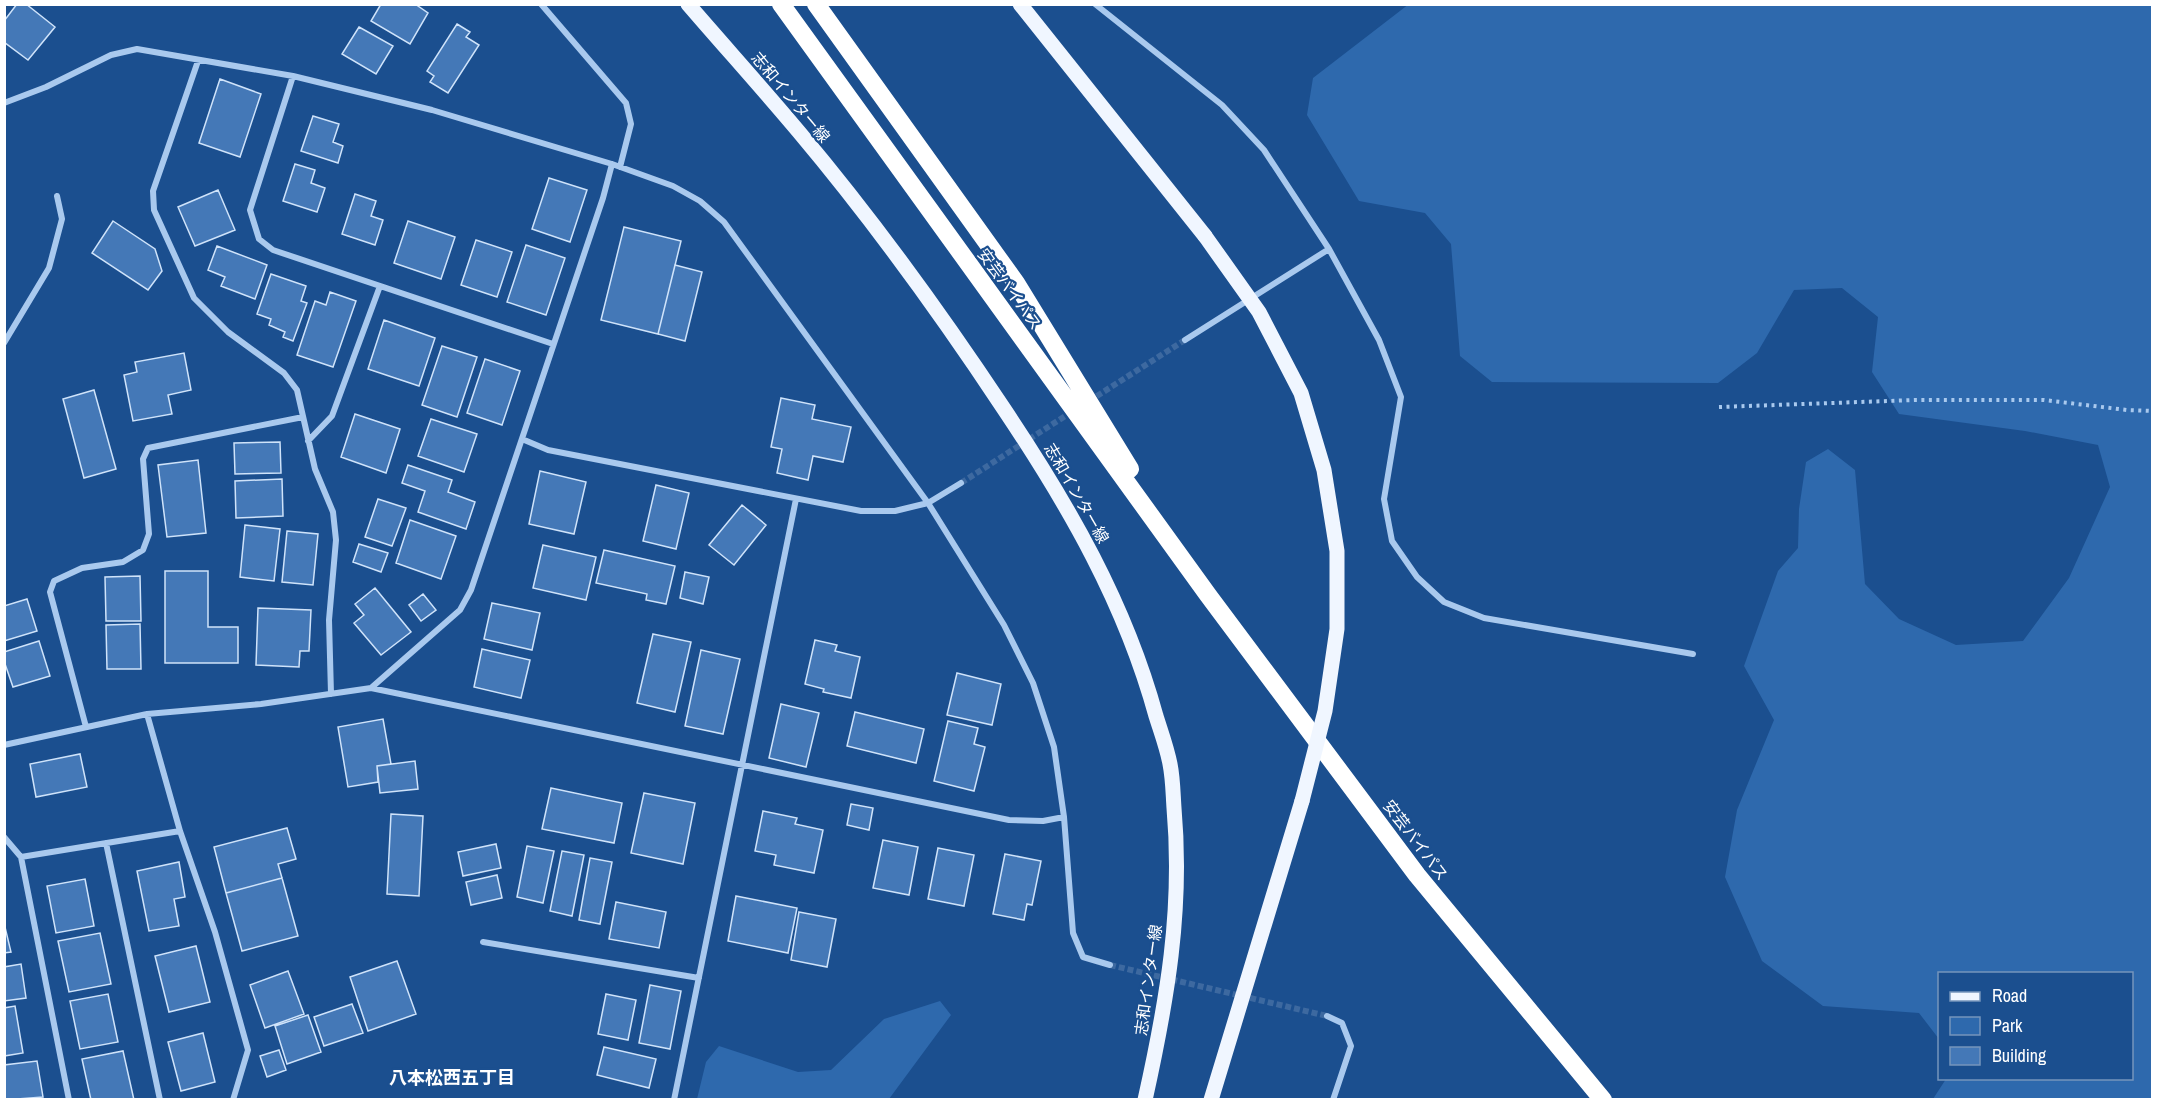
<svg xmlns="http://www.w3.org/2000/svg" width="2157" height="1104" viewBox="0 0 2157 1104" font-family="'Archivo Narrow','Noto Sans JP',sans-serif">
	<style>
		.green { fill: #2e69ad }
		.building { fill: #4478b7; stroke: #cfe3fa; stroke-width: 1.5 }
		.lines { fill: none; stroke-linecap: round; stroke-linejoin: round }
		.street-tunnel { stroke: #3d69a0; stroke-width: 6; stroke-dasharray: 6 3; stroke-linecap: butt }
		.path { stroke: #a9c9ee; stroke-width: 4; stroke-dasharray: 3 4.5; stroke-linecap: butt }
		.street { stroke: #a9c9ee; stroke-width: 6 }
		.primary { stroke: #f0f6ff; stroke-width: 15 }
		.highway { stroke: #fff; stroke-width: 18 }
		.primary-bridge { stroke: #f0f6ff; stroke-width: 15 }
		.labels { text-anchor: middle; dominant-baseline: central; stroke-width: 4.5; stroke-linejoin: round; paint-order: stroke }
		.street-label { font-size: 16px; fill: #fff; stroke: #1b4f8f }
		.neighbourhood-label { font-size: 18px; font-weight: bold; fill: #fff; stroke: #1b4f8f }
	</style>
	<rect width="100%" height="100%" fill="#1b4f8f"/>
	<path class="green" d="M1409,4L2152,5V1099H1933L1946,1079L2132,1078V974H1940L1939,1039L1919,1013L1823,1006L1762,961L1725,877L1737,810L1774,720L1744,666L1778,571L1798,548L1799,509L1806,462L1828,449L1855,470L1865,584L1899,619L1956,645L2023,641L2069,578L2110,487L2098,445L2025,431L1899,414L1872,372L1878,317L1842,288L1794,290L1757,353L1718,383L1492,382L1460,356L1451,244L1425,213L1359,201L1307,115L1313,78Z
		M940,1001L951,1015L889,1099H697L706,1062L719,1046L798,1072L831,1070L884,1019Z"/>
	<path class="building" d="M17,4H26L55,27L28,60L4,42V21Z
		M381,4H415L428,13L410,44L371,21Z
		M457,24L470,32L466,37L479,45L448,93L430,82L434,76L427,71Z
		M359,27L393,46L376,74L342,54Z
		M220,79L261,94L240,157L199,143Z
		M313,116L339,124L333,142L343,146L338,163L301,151Z
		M295,164L315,170L311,183L325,188L317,212L283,201Z
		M549,178L587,190L570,242L532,229Z
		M218,190L235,230L195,246L178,207Z
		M355,194L376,201L371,216L383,220L375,245L342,234Z
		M113,221L155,249L162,271L148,290L92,253Z
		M408,221L455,237L441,279L394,263Z
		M624,227L681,241L658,334L601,320Z
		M476,240L512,252L497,297L461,285Z
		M526,245L565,258L546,315L507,302Z
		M217,246L267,265L255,299L221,286L225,277L208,270Z
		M675,265L702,272L685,341L658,334Z
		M271,274L306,286L301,301L307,303L293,341L283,337L285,332L269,325L271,319L257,314Z
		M330,292L356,301L333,367L297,355L315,301L326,305Z
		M384,320L435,338L419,386L368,369Z
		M442,346L477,357L457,417L422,405Z
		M184,353L191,390L168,395L172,414L133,421L124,375L137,372L135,362Z
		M485,359L520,371L502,425L467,413Z
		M94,390L116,469L84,478L63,399Z
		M781,398L815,405L812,419L851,427L843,462L813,456L808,480L777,473L782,449L771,447Z
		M355,414L400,429L386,473L341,457Z
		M431,419L477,434L464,472L418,456Z
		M280,442L281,473L235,474L234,443Z
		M198,460L206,533L167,537L158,465Z
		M408,465L452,480L448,492L475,502L466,529L418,512L425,491L402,483Z
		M540,471L586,482L574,534L529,524Z
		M282,479L283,516L236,518L235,481Z
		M656,485L689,493L676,549L643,541Z
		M378,499L406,508L392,546L365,537Z
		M742,505L766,525L734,565L709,545Z
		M410,520L456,536L441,579L396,563Z
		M245,525L280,529L274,581L240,577Z
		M287,531L318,534L313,585L282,582Z
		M359,544L388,553L381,572L353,562Z
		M543,545L596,557L586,600L533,588Z
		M604,550L675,566L666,604L646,600L647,594L596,583Z
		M165,571H208V627H238V663H165Z
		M685,572L709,577L703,604L680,598Z
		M140,576L141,621H106L105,577Z
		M375,588L411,632L381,655L354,623L364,615L355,604Z
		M423,594L436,610L421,621L409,605Z
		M27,599L37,631L4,641V606Z
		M492,603L540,613L532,650L484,639Z
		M258,608L311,610L309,651H300L299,667L256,665Z
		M140,624L141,669H107L106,625Z
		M653,634L691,642L675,712L637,703Z
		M815,640L837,645L835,651L860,657L851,698L823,692L824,689L805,684Z
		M39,641L50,676L13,687L4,661V652Z
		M482,649L530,660L521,698L474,687Z
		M701,650L740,659L723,734L685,726Z
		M957,673L1001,684L992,725L947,715Z
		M781,704L819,713L806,767L769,758Z
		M855,712L924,729L916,763L847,746Z
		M383,719L391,764L377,766L378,782L348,787L338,727Z
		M948,721L978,728L974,744L985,747L974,791L934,781Z
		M80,754L87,787L36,797L30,764Z
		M415,761L418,789L380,793L377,766Z
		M551,788L622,803L614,843L542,829Z
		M644,793L695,803L683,864L631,853Z
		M851,804L873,808L869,830L847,825Z
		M763,811L797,818L795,824L823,830L814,873L774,865L776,855L755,851Z
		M391,814L423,816L419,896L387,894Z
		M287,828L296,859L278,864L282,878L226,893L214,847Z
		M883,840L918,847L909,895L873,888Z
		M496,844L501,868L463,876L458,852Z
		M527,846L554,851L543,903L517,897Z
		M938,848L974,855L964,906L928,899Z
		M562,851L584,855L572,916L550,911Z
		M1005,854L1041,861L1032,905L1027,904L1024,920L993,914Z
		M590,858L612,862L600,924L579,920Z
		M179,862L185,897L174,899L179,926L149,931L137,871Z
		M497,875L502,898L471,905L466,882Z
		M282,878L298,936L242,951L226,893Z
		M85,879L94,926L56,933L47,886Z
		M736,896L797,908L788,953L728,941Z
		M616,902L666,912L659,948L609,939Z
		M799,912L836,919L827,967L791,960Z
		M4,923L11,952L4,953Z
		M100,933L111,984L69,992L58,941Z
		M196,946L210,1002L169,1012L155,956Z
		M397,961L416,1014L368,1031L350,977Z
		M21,964L26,998L4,1001V967Z
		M288,971L304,1014L265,1028L250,985Z
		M650,985L681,991L670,1049L639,1043Z
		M108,994L118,1042L80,1049L70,1001Z
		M606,994L636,1000L628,1040L598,1034Z
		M352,1004L363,1033L324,1046L314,1017Z
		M15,1006L23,1053L4,1056V1008Z
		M308,1015L321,1052L287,1064L275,1026Z
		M203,1033L215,1082L181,1091L168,1042Z
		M604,1047L656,1059L649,1088L597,1075Z
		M279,1050L286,1070L267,1077L260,1056Z
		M123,1051L134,1100H91L82,1059Z
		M37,1061L43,1097L4,1100V1065Z"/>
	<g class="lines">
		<path class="street-tunnel" d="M1089,401L1185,340
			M961,483L1073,411
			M1110,965L1327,1016"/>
		<path class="path" d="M1719,407L1916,400H2044L2127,410L2152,411"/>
		<path class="street" d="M541,4L626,103L631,124L620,167
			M1095,4L1222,105L1264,150L1329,249L1379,340L1401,397L1384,499L1392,541L1417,577L1444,602L1484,618L1693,654
			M198,61L153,191L154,210L194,298L228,332L284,373L297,390L315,469L333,512L336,540L329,620L331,694
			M293,76L250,210L259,239L273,250L553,344
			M4,103L46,87L111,55L137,49L293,76L432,110L612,164L673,186L700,201L724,222L928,503L1004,625L1033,683L1054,747L1064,817L1073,933L1083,957L1110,965
			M1185,340L1329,249
			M4,343L49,268L62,219L57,196
			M522,439L548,450L861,511H895L928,503L961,483
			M308,441L332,416L380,286
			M371,688L1009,820L1043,821L1064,817
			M147,714L180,831L215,932L248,1050L233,1100
			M86,727L50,592L54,581L82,568L123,562L143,550L149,534L143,459L148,448L303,417
			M4,745L147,714L261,704L371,688L460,610L471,590L603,198L612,164
			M4,837L21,857L180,831
			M106,843L160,1100
			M21,857L69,1100
			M483,942L699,978
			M1327,1016L1342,1023L1351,1046L1333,1100
			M674,1100L796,499"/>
		<path class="primary" d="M688,4C725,47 763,89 799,132C873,220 941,314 1004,409C1069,506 1125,603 1156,716C1161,732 1167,748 1170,764C1173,779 1173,794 1174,808C1183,910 1167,1001 1145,1100
			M1020,4L1205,236
			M1211,1100L1302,801"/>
		<path class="highway" d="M781,4L1208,595L1417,875L1603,1100
			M816,4L1016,283L1130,469"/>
		<path class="primary-bridge" d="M1205,236L1259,312L1301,393L1324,470L1337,551V629L1325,711L1302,801"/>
	</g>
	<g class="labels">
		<g class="street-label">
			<text transform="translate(791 97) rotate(50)">志和インター線</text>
			<text transform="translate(1010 289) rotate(54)">安芸バイパス</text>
			<text transform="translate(1077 493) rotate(60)">志和インター線</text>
			<text transform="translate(1416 840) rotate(53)">安芸バイパス</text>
			<text transform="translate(1148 980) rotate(-82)">志和インター線</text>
		</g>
		<g class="neighbourhood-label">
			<text x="452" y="1077">八本松西五丁目</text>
		</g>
	</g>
	<rect width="2157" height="1104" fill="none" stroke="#ffffff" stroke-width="12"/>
	<rect x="1938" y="972" width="195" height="108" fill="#1b4f8f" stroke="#7695bc" stroke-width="1.5"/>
	<rect x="1950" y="992" width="30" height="9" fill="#f0f6ff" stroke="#7695bc" stroke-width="1.5"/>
	<text x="1992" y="1002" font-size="18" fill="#ffffff">Road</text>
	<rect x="1950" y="1017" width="30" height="18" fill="#2e69ad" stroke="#7695bc" stroke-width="1.5"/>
	<text x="1992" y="1032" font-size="18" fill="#ffffff">Park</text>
	<rect x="1950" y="1047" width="30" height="18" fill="#4478b7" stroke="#7695bc" stroke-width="1.5"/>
	<text x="1992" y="1062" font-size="18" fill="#ffffff">Building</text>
</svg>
